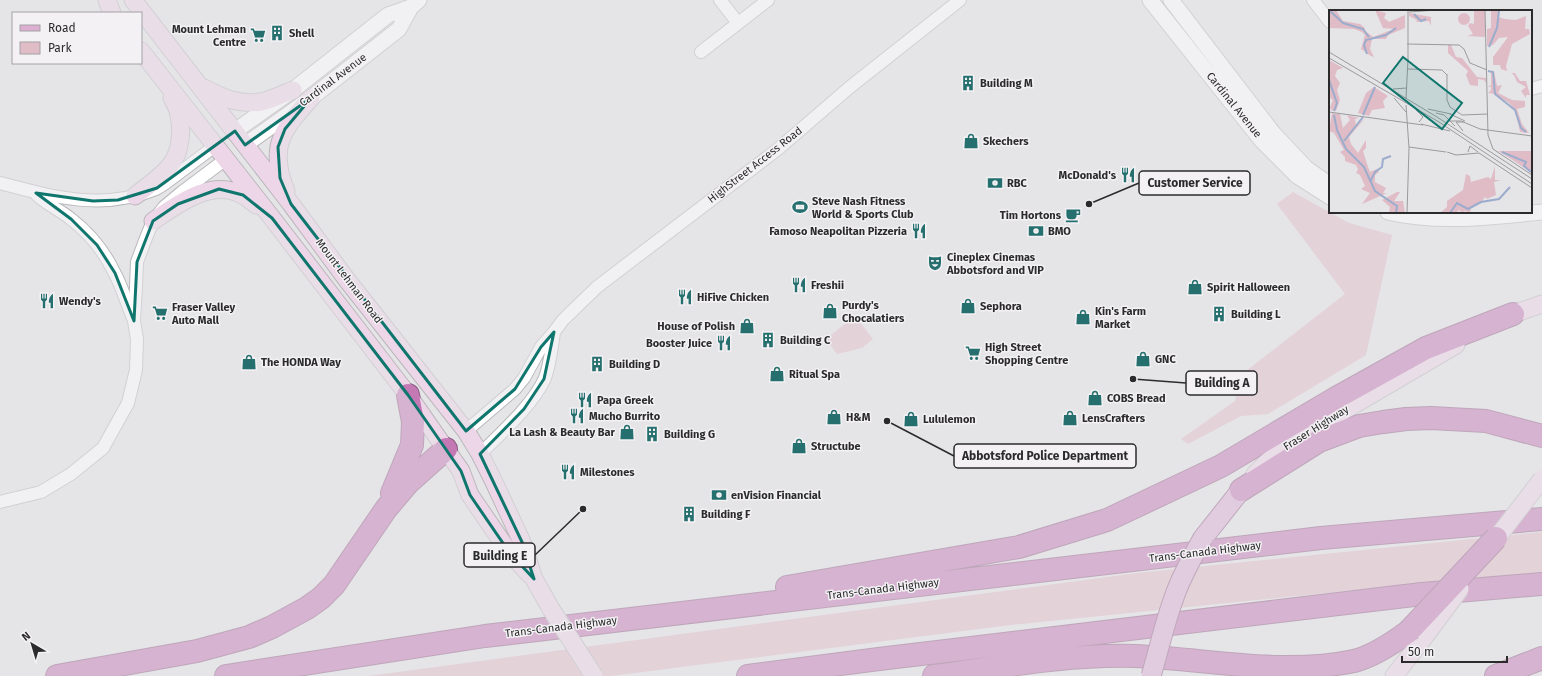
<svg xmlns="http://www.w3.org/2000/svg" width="1542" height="676" viewBox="0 0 1542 676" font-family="'Fira Sans',sans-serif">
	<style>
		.green { fill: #dfbcc6 }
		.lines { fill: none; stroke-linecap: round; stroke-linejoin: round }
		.minor-casing { stroke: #b9b8ba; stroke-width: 14 }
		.tertiary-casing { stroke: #b9b8ba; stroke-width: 17 }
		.secondary-casing { stroke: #b9b8ba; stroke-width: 19 }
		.primary-casing { stroke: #8e5d84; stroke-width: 21 }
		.motorway-casing { stroke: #8e5d84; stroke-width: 24 }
		.minor { stroke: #fff; stroke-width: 12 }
		.tertiary { stroke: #fff; stroke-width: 15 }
		.secondary { stroke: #edd6e8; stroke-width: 17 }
		.primary { stroke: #dcaed2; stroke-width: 19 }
		.motorway { stroke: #c478b4; stroke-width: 22 }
		.secondary-bridge-casing { stroke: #b9b8ba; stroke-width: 19; stroke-linecap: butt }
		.primary-bridge-casing { stroke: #8e5d84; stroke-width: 21; stroke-linecap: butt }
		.motorway-bridge-casing { stroke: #8e5d84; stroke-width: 24; stroke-linecap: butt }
		.secondary-bridge { stroke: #edd6e8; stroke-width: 17 }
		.primary-bridge { stroke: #dcaed2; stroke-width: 19 }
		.motorway-bridge { stroke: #c478b4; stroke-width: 22 }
		.marked { fill: none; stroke: #0f766e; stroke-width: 3; stroke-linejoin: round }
		.labels { text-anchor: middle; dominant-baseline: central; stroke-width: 3; stroke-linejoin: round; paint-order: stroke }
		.poi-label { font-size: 11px; font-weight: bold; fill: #2b2b2c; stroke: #f3f1f4; text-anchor: start }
		.street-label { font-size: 11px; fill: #2b2b2c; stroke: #f3f1f4 }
		.inset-river { fill: none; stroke: #9caccc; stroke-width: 2 }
		.inset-road { fill: none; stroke: #9b9a9c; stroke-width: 1 }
		.view { fill: #0f766e; fill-opacity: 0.15; stroke: #0f766e; stroke-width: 2 }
		.inset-edge { fill: none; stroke: #2b2b2c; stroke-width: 2 }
		.leader { fill: none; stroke: #2b2b2c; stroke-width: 1.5 }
		.callout-dot { fill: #2b2b2c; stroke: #f3f1f4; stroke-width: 1.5 }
		.callout { fill: #f3f1f4; stroke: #2b2b2c; stroke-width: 1.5 }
		.callout-label { font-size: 12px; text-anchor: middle; font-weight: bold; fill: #2b2b2c }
	</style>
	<rect width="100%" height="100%" fill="#e5e4e7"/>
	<path class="green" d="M1293,192L1349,223L1392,235L1366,355L1268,414L1241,416L1188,444L1181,439L1235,401L1241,375L1345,294L1277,204Z
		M855,316L873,339L862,348L837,354L826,339Z
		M1542,532V573L1433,582L1002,626L611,676H369L1137,573Z"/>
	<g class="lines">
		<g class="minor-casing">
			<path id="minor" d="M720,0L738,23
				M1313,0L1330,22
				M701,52L768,0
				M1531,89L1542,86
				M0,183C53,197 103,211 156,189C164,185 172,178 179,173C191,164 203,155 215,146
				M36,194C46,204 60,210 71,219C89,233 104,251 114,272C122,286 126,302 133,318
				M466,431L515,389L524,378L541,347L554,332L563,320L597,287L778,149L850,87L960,0
				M480,454C501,433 533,405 545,378C550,364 552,347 554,332
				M0,502L41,492L71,474L103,448L128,403L136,370L137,339L134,321L136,287L137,262L146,238L153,221L164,207L182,192L226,159"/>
		</g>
		<g class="tertiary-casing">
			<path id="tertiary" d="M1150,0L1262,141L1297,176L1330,197
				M1171,0L1273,133L1306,168L1330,185
				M235,131L293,90L388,15L411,7L419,0
				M245,145L311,98L399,29L411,7
				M1388,212C1438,224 1491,217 1542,212"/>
		</g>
		<g class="secondary-casing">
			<path id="secondary" d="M107,0L112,13
				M133,0L291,204L347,280L466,431L480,454L493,480L522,542L534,579L551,609
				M141,51L272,218L408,395L461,471L470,495L509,552L530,575
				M204,88C222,98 240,105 261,102C271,100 283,94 293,90
				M286,191C268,147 282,130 311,98
				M135,196C147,186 163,176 172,163C181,150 182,130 179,115C178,109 175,103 172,98
				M153,221C178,204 213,177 244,196C248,198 252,202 256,205
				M1503,319L1513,314L1542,304
				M1255,474L1267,462L1292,441L1456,345
				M1394,676L1426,635"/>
		</g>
		<g class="primary-casing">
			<path id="primary" d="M1203,538L1241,490"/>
		</g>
		<g class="motorway-casing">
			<path id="motorway" d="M1241,490L1319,441L1359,426L1383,422L1406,419L1431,418L1486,421L1542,436
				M392,493L412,445L413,422L408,395
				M787,587L1019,547L1107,520L1221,466L1336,398L1426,348L1513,314
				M57,676L197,651L249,637L272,627L307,608L321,598L334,585L386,509L408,483L446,449
				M226,676L485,636L1321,538L1542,519
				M748,676L879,659L1422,594L1542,584
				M934,676C1000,667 1068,654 1135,656C1208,659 1282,676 1354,661C1374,656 1393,643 1409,631
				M1496,676L1542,658"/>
		</g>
		<use href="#minor" class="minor"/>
		<use href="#tertiary" class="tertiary"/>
		<use href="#secondary" class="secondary"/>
		<use href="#primary" class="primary"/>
		<use href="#motorway" class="motorway"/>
		<g class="secondary-bridge-casing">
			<path id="secondary-bridge" d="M1489,548L1542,479
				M551,609L594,676
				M1426,635L1460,589"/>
		</g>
		<g class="primary-bridge-casing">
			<path id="primary-bridge" d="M1151,676C1160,646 1166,616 1178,587C1185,570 1194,554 1203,538"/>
		</g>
		<g class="motorway-bridge-casing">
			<path id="motorway-bridge" d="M1409,631L1496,538"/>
		</g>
		<use href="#secondary-bridge" class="secondary-bridge"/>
		<use href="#primary-bridge" class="primary-bridge"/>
		<use href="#motorway-bridge" class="motorway-bridge"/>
	</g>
	<path d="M0 0H1542V676H0ZM311,98L285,129L278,147L280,178L291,204L466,431L515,389L541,347L554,332L544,379L524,409L480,454L522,542L534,579L509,552L470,495L461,471L408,395L272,218L243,195L219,189L178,204L153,221L137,262L134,321L115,273L97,245L71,219L36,193L93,201L118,200L157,188L235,131L245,145Z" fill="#e5e4e7" fill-opacity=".55" fill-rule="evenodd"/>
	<path class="marked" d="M311,98L285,129L278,147L280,178L291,204L466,431L515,389L541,347L554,332L544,379L524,409L480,454L522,542L534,579L509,552L470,495L461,471L408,395L272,218L243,195L219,189L178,204L153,221L137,262L134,321L115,273L97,245L71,219L36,193L93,201L118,200L157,188L235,131L245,145Z"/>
	<defs>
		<g id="building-bare" transform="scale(1.2)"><path d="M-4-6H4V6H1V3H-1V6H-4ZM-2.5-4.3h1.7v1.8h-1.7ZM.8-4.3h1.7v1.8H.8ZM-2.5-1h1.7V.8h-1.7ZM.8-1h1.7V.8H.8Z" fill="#25706e" stroke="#f3f1f4" stroke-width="2.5" paint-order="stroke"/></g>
		<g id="supermarket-bare" transform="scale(1.2)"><path d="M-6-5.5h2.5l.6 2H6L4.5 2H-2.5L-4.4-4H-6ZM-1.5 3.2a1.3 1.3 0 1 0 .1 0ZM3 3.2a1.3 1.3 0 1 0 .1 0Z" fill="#25706e" stroke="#f3f1f4" stroke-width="2.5" paint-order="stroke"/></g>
		<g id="shop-bare" transform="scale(1.2)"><path d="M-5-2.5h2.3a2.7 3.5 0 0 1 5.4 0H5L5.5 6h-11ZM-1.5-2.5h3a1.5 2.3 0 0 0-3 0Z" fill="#25706e" stroke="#f3f1f4" stroke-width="2.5" paint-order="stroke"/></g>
		<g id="restaurant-bare" transform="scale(1.2)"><path d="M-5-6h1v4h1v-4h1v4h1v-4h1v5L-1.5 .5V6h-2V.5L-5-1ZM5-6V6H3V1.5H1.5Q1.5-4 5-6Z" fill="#25706e" stroke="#f3f1f4" stroke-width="2.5" paint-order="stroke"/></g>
		<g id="bank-bare" transform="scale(1.2)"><path d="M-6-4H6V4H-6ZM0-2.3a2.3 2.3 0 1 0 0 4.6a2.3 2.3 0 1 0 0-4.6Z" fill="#25706e" stroke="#f3f1f4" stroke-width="2.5" paint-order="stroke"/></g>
		<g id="stadium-bare" transform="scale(1.2)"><path d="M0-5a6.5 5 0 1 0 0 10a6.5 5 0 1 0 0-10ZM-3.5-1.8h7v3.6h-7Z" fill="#25706e" stroke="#f3f1f4" stroke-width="2.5" paint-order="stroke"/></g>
		<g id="cafe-bare" transform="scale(1.2)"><path d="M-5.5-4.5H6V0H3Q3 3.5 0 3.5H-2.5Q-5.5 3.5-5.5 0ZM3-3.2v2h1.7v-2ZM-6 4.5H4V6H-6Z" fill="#25706e" stroke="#f3f1f4" stroke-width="2.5" paint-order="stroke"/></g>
		<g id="theatre-bare" transform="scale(1.2)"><path d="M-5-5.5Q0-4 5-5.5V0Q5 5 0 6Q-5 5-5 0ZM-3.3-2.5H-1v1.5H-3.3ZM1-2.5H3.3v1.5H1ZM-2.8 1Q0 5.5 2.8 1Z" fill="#25706e" stroke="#f3f1f4" stroke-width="2.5" paint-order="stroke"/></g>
	</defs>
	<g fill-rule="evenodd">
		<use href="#building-bare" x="277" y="33"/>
		<use href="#supermarket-bare" x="258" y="35"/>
		<use href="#building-bare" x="968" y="83"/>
		<use href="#shop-bare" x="971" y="141"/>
		<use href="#restaurant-bare" x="1128" y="175"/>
		<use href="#bank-bare" x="995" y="183"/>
		<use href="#stadium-bare" x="800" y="207"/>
		<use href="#cafe-bare" x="1073" y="215"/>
		<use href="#restaurant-bare" x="919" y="231"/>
		<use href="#bank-bare" x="1036" y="231"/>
		<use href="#theatre-bare" x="935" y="263"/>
		<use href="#restaurant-bare" x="799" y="285"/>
		<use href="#shop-bare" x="1195" y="287"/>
		<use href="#restaurant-bare" x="685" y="297"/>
		<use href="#restaurant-bare" x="47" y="301"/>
		<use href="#shop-bare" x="968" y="306"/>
		<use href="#shop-bare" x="830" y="311"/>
		<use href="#supermarket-bare" x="160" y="313"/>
		<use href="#building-bare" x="1219" y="314"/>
		<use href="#shop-bare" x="1083" y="317"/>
		<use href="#shop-bare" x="747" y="326"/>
		<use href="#building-bare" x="768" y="340"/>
		<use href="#restaurant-bare" x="724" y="343"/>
		<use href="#supermarket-bare" x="973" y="353"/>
		<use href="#shop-bare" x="1143" y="359"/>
		<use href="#shop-bare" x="249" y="362"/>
		<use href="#building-bare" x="597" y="364"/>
		<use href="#shop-bare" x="777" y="374"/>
		<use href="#shop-bare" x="1095" y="398"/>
		<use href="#restaurant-bare" x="585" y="400"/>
		<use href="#restaurant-bare" x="577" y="416"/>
		<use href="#shop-bare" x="834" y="417"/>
		<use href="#shop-bare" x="1070" y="418"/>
		<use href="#shop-bare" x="911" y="419"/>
		<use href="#shop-bare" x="627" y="432"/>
		<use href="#building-bare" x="652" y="434"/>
		<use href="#shop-bare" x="799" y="446"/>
		<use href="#restaurant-bare" x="568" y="472"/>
		<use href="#bank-bare" x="719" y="495"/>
		<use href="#building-bare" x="689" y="514"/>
	</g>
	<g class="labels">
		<g class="poi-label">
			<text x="246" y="29" text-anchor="end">Mount Lehman<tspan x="246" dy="13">Centre</tspan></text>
			<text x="289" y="33">Shell</text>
			<text x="980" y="83">Building M</text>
			<text x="983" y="141">Skechers</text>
			<text x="1116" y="175" text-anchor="end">McDonald's</text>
			<text x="1007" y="183">RBC</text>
			<text x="812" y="201">Steve Nash Fitness<tspan x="812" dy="13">World &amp; Sports Club</tspan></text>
			<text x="1061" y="215" text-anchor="end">Tim Hortons</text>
			<text x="907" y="231" text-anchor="end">Famoso Neapolitan Pizzeria</text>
			<text x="1048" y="231">BMO</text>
			<text x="947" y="257">Cineplex Cinemas<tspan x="947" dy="13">Abbotsford and VIP</tspan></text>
			<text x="811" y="285">Freshii</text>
			<text x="1207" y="287">Spirit Halloween</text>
			<text x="697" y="297">HiFive Chicken</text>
			<text x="59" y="301">Wendy's</text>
			<text x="842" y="305">Purdy's<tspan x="842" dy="13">Chocalatiers</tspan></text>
			<text x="980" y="306">Sephora</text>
			<text x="172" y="307">Fraser Valley<tspan x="172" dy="13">Auto Mall</tspan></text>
			<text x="1095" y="311">Kin's Farm<tspan x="1095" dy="13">Market</tspan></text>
			<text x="1231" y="314">Building L</text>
			<text x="735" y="326" text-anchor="end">House of Polish</text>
			<text x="780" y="340">Building C</text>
			<text x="712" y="343" text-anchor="end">Booster Juice</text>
			<text x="985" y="347">High Street<tspan x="985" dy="13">Shopping Centre</tspan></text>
			<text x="1155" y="359">GNC</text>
			<text x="261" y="362">The HONDA Way</text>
			<text x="609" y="364">Building D</text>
			<text x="789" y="374">Ritual Spa</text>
			<text x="1107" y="398">COBS Bread</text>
			<text x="597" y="400">Papa Greek</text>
			<text x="589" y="416">Mucho Burrito</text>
			<text x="846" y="417">H&amp;M</text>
			<text x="1082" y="418">LensCrafters</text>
			<text x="923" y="419">Lululemon</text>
			<text x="615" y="432" text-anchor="end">La Lash &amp; Beauty Bar</text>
			<text x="664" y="434">Building G</text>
			<text x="811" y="446">Structube</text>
			<text x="580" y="472">Milestones</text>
			<text x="731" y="495">enVision Financial</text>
			<text x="701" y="514">Building F</text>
		</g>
		<g class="street-label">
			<text transform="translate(333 80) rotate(-37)">Cardinal Avenue</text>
			<text transform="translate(1234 105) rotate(51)">Cardinal Avenue</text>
			<text transform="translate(755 165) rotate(-38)">HighStreet Access Road</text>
			<text transform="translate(349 281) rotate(53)">Mount Lehman Road</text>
			<text transform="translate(1316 428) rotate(-32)">Fraser Highway</text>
			<text transform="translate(1205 552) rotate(-7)">Trans-Canada Highway</text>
			<text transform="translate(883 589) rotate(-7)">Trans-Canada Highway</text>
			<text transform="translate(561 627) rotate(-7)">Trans-Canada Highway</text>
		</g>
	</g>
	<g transform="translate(1329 10)">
		<rect width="203" height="203" fill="#e5e4e7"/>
		<path d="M0,0H7L14,11L31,14L36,18L35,20L44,27L65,19L54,18L46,0L57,3L55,8L60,12L76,5V18L59,25L57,29H43L41,39L45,47L42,46L32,39L36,25L33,22L25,19L0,18ZM145,0H156V27L138,26L144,24L139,16L141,13L145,14ZM162,1H171L169,7L176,9L187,10L197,6L196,19H200L201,24L183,34L177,56L178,61L172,59L171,55H164V47L179,27L170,28L164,35L158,36V19L162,18ZM129 9a6 6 0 1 1 12 0a6 6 0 1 1-12 0ZM80,3L102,7V16L100,11L87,12L88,10L80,6ZM119,35H122L127,47L133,48L148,67L157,68V73L155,70L149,69V76L141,75L137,65L139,61L119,43ZM0,50L14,58L8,60L6,66L11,73L8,80L11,90L7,101L2,100L1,97L4,90L0,87ZM160,61H165L168,76L173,75L169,83L183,90L196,91V97L188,99L193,114L200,123L191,122L186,100L180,93L166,84L159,83L162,80V77H159L162,75V63ZM182,63H186L191,71H197L201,85H197V88L192,81L197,77L188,72L185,65ZM45,77L59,86L54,91L56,98L43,100L40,106L29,103L37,83ZM3,103L11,104L14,118L21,110L18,105L30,108L26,109L27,116L36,108L20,127L22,134L29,143L37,130V138L34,141L38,154L41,162L48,159L50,162L46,165V172L57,178L54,183H58L33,194L41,183L32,179L36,176L31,165L27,163L29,159L27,155L16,151V147L11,142L15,140L5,123L0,121ZM169,141H203V163L176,145ZM166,156V170H172L165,172L167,185L158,189L156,187L152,193L142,198L141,203L136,201L133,203L130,200L127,203H111L118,197V191L134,180L137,164L141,166L142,172L159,167L162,169ZM68,182H71L65,191H74L76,203H60L61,197L53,190Z" fill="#dfbcc6"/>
		<path class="inset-river" d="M0,0L14,13L34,19L40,27M85,4L92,11L97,9M160,37L168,18L170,1M38,44L35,35L37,30L57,25L67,18M159,61L164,62L166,84L186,100L192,118L197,122M0,70L8,93L5,101M5,105L8,120L17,139L35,157L46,181L68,196L67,203M34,105L46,77M15,131L34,107M173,142L197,152L195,156L202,162M41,172L46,162L53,157L54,149L62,146M121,203L128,193L139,199L152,192L170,189L181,177"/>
		<path class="inset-road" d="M79,0V50M156,0L159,125L164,139M80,2L108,0M78,34L130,35L135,39L141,53L158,60M0,42L108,107L203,169M0,48L110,112L203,174M79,59L113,60L118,65M118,64V90L121,97L133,105L159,104M64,79L78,78M65,88L77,102M77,89L79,49M77,95L80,138L78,203M99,99L122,104M87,100L94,107L90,112M0,102L94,115M107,103L115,105L126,116M121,104L136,111M119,111H132L151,119L203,126M92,114L121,121M134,121L127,112H135M80,137L117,142M164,139L203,165M118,142L127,145L150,143L203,178M139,142L141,136L149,142"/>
		<path class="view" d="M74,47L133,93L113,119L54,73Z"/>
		<rect width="203" height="203" class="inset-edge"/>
	</g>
	<path class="leader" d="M1089 204L1139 183M1133 379L1186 383M887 421L954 456M583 509L535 555"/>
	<g class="callout-dot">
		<circle cx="1089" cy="204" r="4"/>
		<circle cx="1133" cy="379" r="4"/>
		<circle cx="887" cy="421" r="4"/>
		<circle cx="583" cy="509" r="4"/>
	</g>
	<g class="callout">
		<rect x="1139" y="171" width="111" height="24" rx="4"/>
		<rect x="1186" y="371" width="71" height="24" rx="4"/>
		<rect x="954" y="444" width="182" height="24" rx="4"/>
		<rect x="464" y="543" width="71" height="24" rx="4"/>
	</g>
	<g class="callout-label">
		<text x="1195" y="187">Customer Service</text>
		<text x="1222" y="387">Building A</text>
		<text x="1045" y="460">Abbotsford Police Department</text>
		<text x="500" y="560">Building E</text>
	</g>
	<rect x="12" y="12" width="130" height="52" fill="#f3f1f4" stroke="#a3a2a4"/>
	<rect x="20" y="25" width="20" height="6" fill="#dcaed2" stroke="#a3a2a4"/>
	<text x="48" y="32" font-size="12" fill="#2b2b2c">Road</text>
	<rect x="20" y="42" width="20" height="12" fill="#dfbcc6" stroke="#a3a2a4"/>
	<text x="48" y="52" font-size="12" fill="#2b2b2c">Park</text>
	<g transform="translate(32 644) rotate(322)" stroke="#f3f1f4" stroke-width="3" paint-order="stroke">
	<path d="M0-3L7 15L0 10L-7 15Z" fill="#2b2b2c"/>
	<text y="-6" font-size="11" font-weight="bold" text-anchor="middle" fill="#2b2b2c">N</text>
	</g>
	<path d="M1402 656v6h105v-6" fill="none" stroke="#2b2b2c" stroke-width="2"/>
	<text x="1408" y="656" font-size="12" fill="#2b2b2c" stroke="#f3f1f4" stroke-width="3" paint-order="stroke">50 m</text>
</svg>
